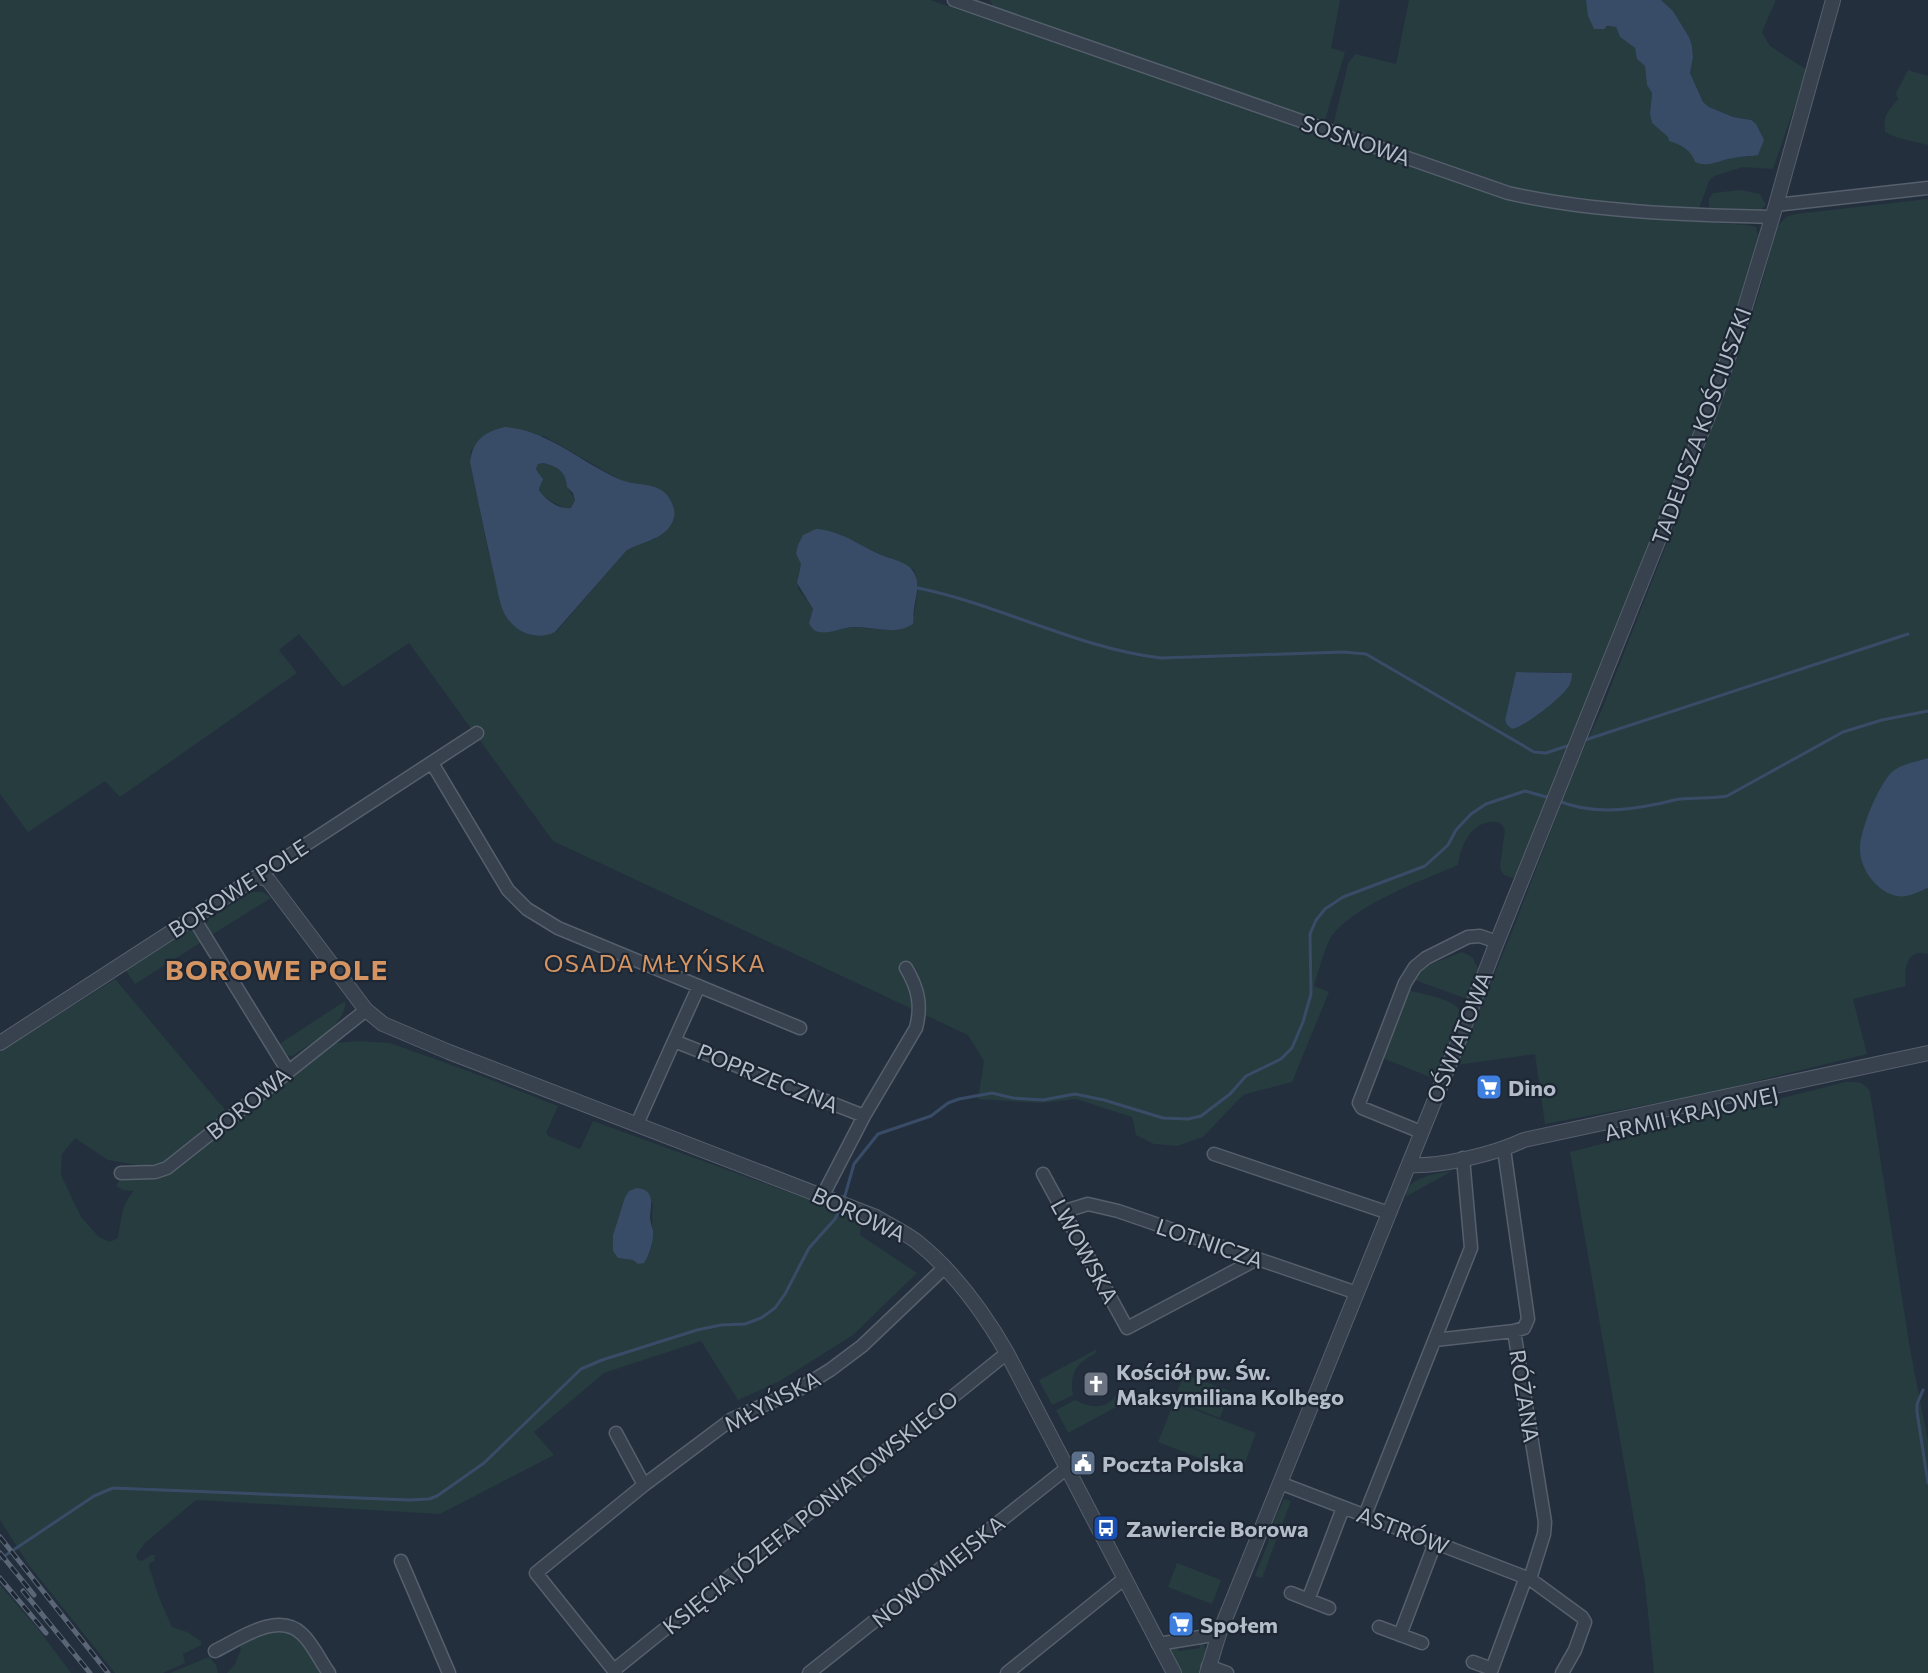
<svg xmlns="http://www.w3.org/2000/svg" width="1928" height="1673" viewBox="0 0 1928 1673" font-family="Commissioner,sans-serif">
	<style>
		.green { fill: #263c3f; fill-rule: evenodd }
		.water { fill: #394c67; fill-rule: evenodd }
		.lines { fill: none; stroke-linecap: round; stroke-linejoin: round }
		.stream { stroke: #394c67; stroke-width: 3 }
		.minor-casing { stroke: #565f6c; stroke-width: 15 }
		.tertiary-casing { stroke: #565f6c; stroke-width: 16 }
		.minor { stroke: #38414e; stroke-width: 12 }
		.tertiary { stroke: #38414e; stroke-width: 14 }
		.rail-casing { stroke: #5a6575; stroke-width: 5 }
		.rail { stroke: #1d2633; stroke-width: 3; stroke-dasharray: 9; stroke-linecap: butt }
		.labels { text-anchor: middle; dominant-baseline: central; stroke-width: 4.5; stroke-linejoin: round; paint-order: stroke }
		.street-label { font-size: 22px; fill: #b4bcc9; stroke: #1d2633 }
		.poi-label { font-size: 22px; font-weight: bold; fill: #b4bcc9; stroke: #1d2633; text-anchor: start }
		.neighbourhood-label { font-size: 24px; letter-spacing: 1.5px; fill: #d59563; stroke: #1d2633 }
		.district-label { font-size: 28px; font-weight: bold; letter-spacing: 1.5px; fill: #d59563; stroke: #1d2633 }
	</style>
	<rect width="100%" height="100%" fill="#242f3e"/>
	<path class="green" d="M0,0H930L1521,202L1600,215L1747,225L1756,227L1758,236L1726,352L1598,680L1518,874L1513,878C1505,876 1502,875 1500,867L1505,830C1502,823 1498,821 1490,822C1470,824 1460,848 1458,865C1419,882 1361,902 1333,934C1326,942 1318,974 1314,986L1329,992L1292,1082L1243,1095L1203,1137L1177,1146L1154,1144L1136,1135L1132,1117L1076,1099L1041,1103L978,1099L984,1061L968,1035L553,841L409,643L343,687L299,634L279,650L297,673L120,797L105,781L28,832L0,794ZM544,436L622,481L652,487L656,539L640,542L627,550L556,632L507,618L488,550L470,462L471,450ZM846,538L914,570L918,588L914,616L890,630L852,627L820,632L812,629L809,623L813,609L798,588V577L801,564L796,554ZM1516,672H1561L1569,685C1559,698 1528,726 1512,729L1507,725L1505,720Z
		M990,0H1340L1331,48L1345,52L1324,124L995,10Z
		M1409,0H1586V4L1605,27H1616L1620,37L1635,48L1638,59L1645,66L1647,84L1652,93L1650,114L1652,123L1693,155L1749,157L1751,120L1733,117L1709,107L1703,102L1690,73L1693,57L1692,46L1689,37L1673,11L1661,0H1776L1762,32L1770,46L1807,70L1773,169L1743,167L1714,176L1709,181L1699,209C1636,205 1573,203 1512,189L1333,126L1348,64L1355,54L1396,64Z
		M1908,70L1928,76V145L1898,138L1885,132C1883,113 1888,113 1898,99L1896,93Z
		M1741,190L1760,194L1766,205L1759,211L1712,210L1709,207V198L1713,193Z
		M1928,199V758L1896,769L1883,785L1870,813L1862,833V862L1869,876L1878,887L1912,894L1928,888V954C1906,948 1904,969 1906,986L1853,999L1867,1054L1704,1094L1545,1124L1535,1054L1457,1065L1513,929L1577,763L1602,709L1721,405L1759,293L1777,227L1786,217L1795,214Z
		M543,463C552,465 563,468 566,478C568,483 565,483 568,488C570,493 573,494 575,500L571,508C564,509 563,507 557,504C527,489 548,490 536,469L538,464Z
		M252,892H263L271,898L210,936L205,927L209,919Z
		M187,931H196L203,941L135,984L125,969Z
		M1462,952L1472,957L1479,970L1467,999L1415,980L1421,968Z
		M115,979L226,1111L188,1146L167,1162L142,1166L108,1160L75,1138L62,1154L61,1175L81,1217L99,1237L110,1242L118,1238C121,1221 121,1204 134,1191L123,1190L116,1186L122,1176L163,1175L324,1047L335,1043L358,1041L390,1043L468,1071L558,1106L546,1133L548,1136L580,1149L593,1121L862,1219L860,1235L917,1273L853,1335L780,1381L738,1400L701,1341L604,1373L534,1432L554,1455L440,1514L196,1500L145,1543L136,1555L138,1560L142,1561L151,1555H155L154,1561L149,1564C149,1570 152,1573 153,1578C157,1596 165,1610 172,1627L187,1632L201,1641V1645L183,1654L185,1663L163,1673H115L28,1564L0,1520V1052ZM629,1191L653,1204C650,1218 656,1243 649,1254C647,1258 641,1262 638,1264L633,1260L618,1258L613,1235L625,1197Z
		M1407,990C1419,993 1452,999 1459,1009C1464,1016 1439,1068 1435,1079L1380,1057Z
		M345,1001C348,1024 310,1043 293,1056C285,1056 282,1051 278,1045Z
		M1845,1082C1857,1082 1864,1081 1870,1092L1910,1349L1928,1441V1673H1654L1645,1583L1570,1152Z
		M1452,1171L1407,1196L1403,1192C1416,1176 1433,1174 1452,1171Z
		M1097,1349L1095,1354C1076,1363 1069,1374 1073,1395L1052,1405L1039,1380Z
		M1184,1374L1230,1391L1220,1418L1174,1400Z
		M1125,1393L1129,1400L1068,1433L1056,1410L1075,1400C1089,1408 1107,1410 1116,1395Z
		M1174,1402L1256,1433L1241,1474L1158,1442Z
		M1284,1499L1291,1501L1262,1578L1255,1576L1268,1543L1271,1528Z
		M1177,1563L1221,1580L1212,1604L1168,1587Z
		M0,1585L39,1630L71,1673H0Z
		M287,1631L300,1638L324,1673H227L235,1664L241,1650L238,1644L260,1632Z
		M1197,1641L1203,1643L1206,1651L1201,1673H1179L1169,1649L1174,1645L1179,1651L1200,1648Z
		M209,1657L216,1665L218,1673H170Z"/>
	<path class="water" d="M1586,0H1661L1673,11L1689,37L1692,46L1693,57L1690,73L1703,102L1709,107L1733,117L1751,120L1756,124L1764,140L1758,155C1749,157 1741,156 1733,158C1719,160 1709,168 1695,162C1692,151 1680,144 1669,141L1668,137L1652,123L1650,114L1652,93L1647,85L1645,66L1637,59L1635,48L1620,37L1616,27L1607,26L1604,29H1594L1588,16Z
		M505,427C550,431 581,463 621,480C633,485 650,483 661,490C669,494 676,508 674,517C669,539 643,541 627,550L555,632C538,640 519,635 507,618C500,608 498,591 495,579C486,540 478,501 470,462C473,440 484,432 505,427ZM543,463C557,466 566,471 567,487L573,493L575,500L571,508C560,510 545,500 539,490C544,472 546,486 536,469L538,464Z
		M816,529C838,530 858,544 877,553C888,559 909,561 914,573C921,586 915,596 914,610C913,614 914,619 913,624C895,636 873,626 852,627C842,628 829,634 819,632C814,631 811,628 809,623L813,609L797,583L801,564L796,554L798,545L803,535Z
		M1516,672L1572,673C1572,678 1571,682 1569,686C1561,698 1525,727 1512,729L1507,725L1505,720Z
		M1928,758V888C1918,892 1907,898 1897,896C1876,892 1859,868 1860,847C1861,828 1877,789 1890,774C1899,764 1916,762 1928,758Z
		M637,1188C655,1190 651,1203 650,1217C650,1222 652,1226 653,1231C654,1242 649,1255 644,1263L638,1264L633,1260L618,1258L613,1251V1235L625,1197L629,1191Z"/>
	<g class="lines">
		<path class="stream" d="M918,588C1001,605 1077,648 1161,658L1343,652L1366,654L1534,752L1546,753L1573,744
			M1582,741L1908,634
			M1559,801C1590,814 1624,811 1657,804C1664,803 1672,800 1680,799C1696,797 1711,799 1727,796L1843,732L1882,720L1928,711
			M844,1199L854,1164L878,1134L931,1116L948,1103L959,1099L992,1093L1013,1098L1043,1100L1075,1094L1104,1100L1163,1118L1188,1119L1201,1116L1230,1094L1246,1076L1281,1059L1292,1048L1303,1022L1311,994L1310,934L1316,920L1325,909L1343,897L1425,866L1448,845L1456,830L1471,814L1486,804L1525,791L1550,798
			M1923,1390L1917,1404V1412L1928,1483
			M0,1559L94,1496L113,1488L409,1500L429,1499L437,1496L484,1463L581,1369L602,1360L697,1330L721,1325L745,1324L761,1318L775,1308L785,1294L809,1248L835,1219L841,1208"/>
		<g class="minor-casing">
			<path id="minor" d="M954,0L1508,193C1591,212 1687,215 1772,217
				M1776,205L1928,188
				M432,763L508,890L527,909L558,928L800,1028
				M253,879L477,733
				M193,917L288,1071
				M674,1041L699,986
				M637,1124L674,1041L864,1116
				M1421,1132L1362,1108L1359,1103L1405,983L1415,967L1426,958L1468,937L1480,936L1497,942
				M1504,1149L1528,1319L1524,1328L1514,1331L1545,1522L1544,1534L1530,1579
				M1214,1154L1389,1213
				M121,1173L155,1172L167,1168L366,1010
				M1043,1174L1127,1328L1257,1259
				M823,1195L864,1116L916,1028C922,1005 918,988 906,968
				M1062,1212L1088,1204L1118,1211L1357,1293
				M1435,1340L1514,1331
				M616,1433L644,1485
				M1280,1483L1530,1579L1582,1617L1585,1622L1575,1650L1562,1673
				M1365,1515L1471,1248L1463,1158
				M401,1561L449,1673
				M1291,1593L1329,1608
				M1308,1600L1343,1508
				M1379,1627L1422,1643
				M1400,1635L1435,1543
				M1158,1644L1219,1634
				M215,1651C238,1640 278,1610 302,1634C313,1644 320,1661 329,1673
				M1473,1662L1492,1669L1526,1577
				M1208,1666L1227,1673
				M614,1670L1007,1353
				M616,1673L536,1573L644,1485L732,1419L796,1391L830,1370L862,1346L945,1267
				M809,1673L1067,1468
				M1007,1673L1125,1578"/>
		</g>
		<g class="tertiary-casing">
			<path id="tertiary" d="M0,1043L253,879L263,877L269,881L366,1010L383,1024L449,1052L876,1217C889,1225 904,1232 916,1241C955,1272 983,1311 1007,1353L1174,1673
				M1409,1165C1441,1167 1494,1154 1524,1140L1928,1053
				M1207,1673L1219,1634L1459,1040L1497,942L1711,409L1743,314L1776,205L1833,0"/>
		</g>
		<use href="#minor" class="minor"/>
		<use href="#tertiary" class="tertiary"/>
		<g class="rail-casing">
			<path id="rail" d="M0,1537L108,1673
				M0,1553L34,1595
				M0,1578L46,1633
				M23,1591L90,1673"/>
		</g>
		<use href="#rail" class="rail"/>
	</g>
	<defs>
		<g id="supermarket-square" transform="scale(1.35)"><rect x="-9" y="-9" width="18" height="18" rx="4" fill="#3f7fe0" stroke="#1d2633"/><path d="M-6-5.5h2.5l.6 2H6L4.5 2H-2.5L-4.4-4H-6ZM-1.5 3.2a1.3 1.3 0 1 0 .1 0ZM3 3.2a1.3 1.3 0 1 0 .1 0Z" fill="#fff"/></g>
		<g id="church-square" transform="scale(1.35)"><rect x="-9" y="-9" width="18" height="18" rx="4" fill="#6b7280" stroke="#1d2633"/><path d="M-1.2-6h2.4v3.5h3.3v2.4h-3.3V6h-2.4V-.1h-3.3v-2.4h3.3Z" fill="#fff"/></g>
		<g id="civic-square" transform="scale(1.35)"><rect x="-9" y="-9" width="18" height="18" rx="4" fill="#5c6f8a" stroke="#1d2633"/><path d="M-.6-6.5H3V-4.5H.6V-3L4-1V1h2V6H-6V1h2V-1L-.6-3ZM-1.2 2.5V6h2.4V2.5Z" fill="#fff"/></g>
		<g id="bus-square" transform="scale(1.35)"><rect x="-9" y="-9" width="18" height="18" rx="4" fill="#1a4fb4" stroke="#1d2633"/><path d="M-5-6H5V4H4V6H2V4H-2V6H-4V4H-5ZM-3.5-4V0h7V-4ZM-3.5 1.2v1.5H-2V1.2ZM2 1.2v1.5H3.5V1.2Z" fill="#fff"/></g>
	</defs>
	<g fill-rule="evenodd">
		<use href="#supermarket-square" x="1489" y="1087"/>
		<use href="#church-square" x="1096" y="1384"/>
		<use href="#civic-square" x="1083" y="1463"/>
		<use href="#bus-square" x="1106" y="1528"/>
		<use href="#supermarket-square" x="1181" y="1624"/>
	</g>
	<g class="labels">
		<g class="street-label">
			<text transform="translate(1356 140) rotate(19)">SOSNOWA</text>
			<text transform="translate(1701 426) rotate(-70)">TADEUSZA KOŚCIUSZKI</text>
			<text transform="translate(238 888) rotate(-33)">BOROWE POLE</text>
			<text transform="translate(1459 1037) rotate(-68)">OŚWIATOWA</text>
			<text transform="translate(768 1078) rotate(22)">POPRZECZNA</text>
			<text transform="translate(248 1103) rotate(-39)">BOROWA</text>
			<text transform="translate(1691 1113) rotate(-13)">ARMII KRAJOWEJ</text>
			<text transform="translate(859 1214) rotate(25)">BOROWA</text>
			<text transform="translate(1210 1243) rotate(19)">LOTNICZA</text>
			<text transform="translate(1085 1251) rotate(61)">LWOWSKA</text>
			<text transform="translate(1525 1396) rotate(81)">RÓŻANA</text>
			<text transform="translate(772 1401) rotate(-28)">MŁYŃSKA</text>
			<text transform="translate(810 1512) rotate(-39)">KSIĘCIA JÓZEFA PONIATOWSKIEGO</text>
			<text transform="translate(1403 1530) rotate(21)">ASTRÓW</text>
			<text transform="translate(938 1571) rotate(-39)">NOWOMIEJSKA</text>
		</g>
		<g class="poi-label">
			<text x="1508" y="1087">Dino</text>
			<text x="1116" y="1371">Kościół pw. Św.<tspan x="1116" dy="25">Maksymiliana Kolbego</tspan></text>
			<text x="1102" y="1463">Poczta Polska</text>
			<text x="1126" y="1528">Zawiercie Borowa</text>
			<text x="1200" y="1624">Społem</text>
		</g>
		<g class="neighbourhood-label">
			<text x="655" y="962">OSADA MŁYŃSKA</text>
		</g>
		<g class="district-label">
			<text x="277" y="969">BOROWE POLE</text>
		</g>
	</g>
</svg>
